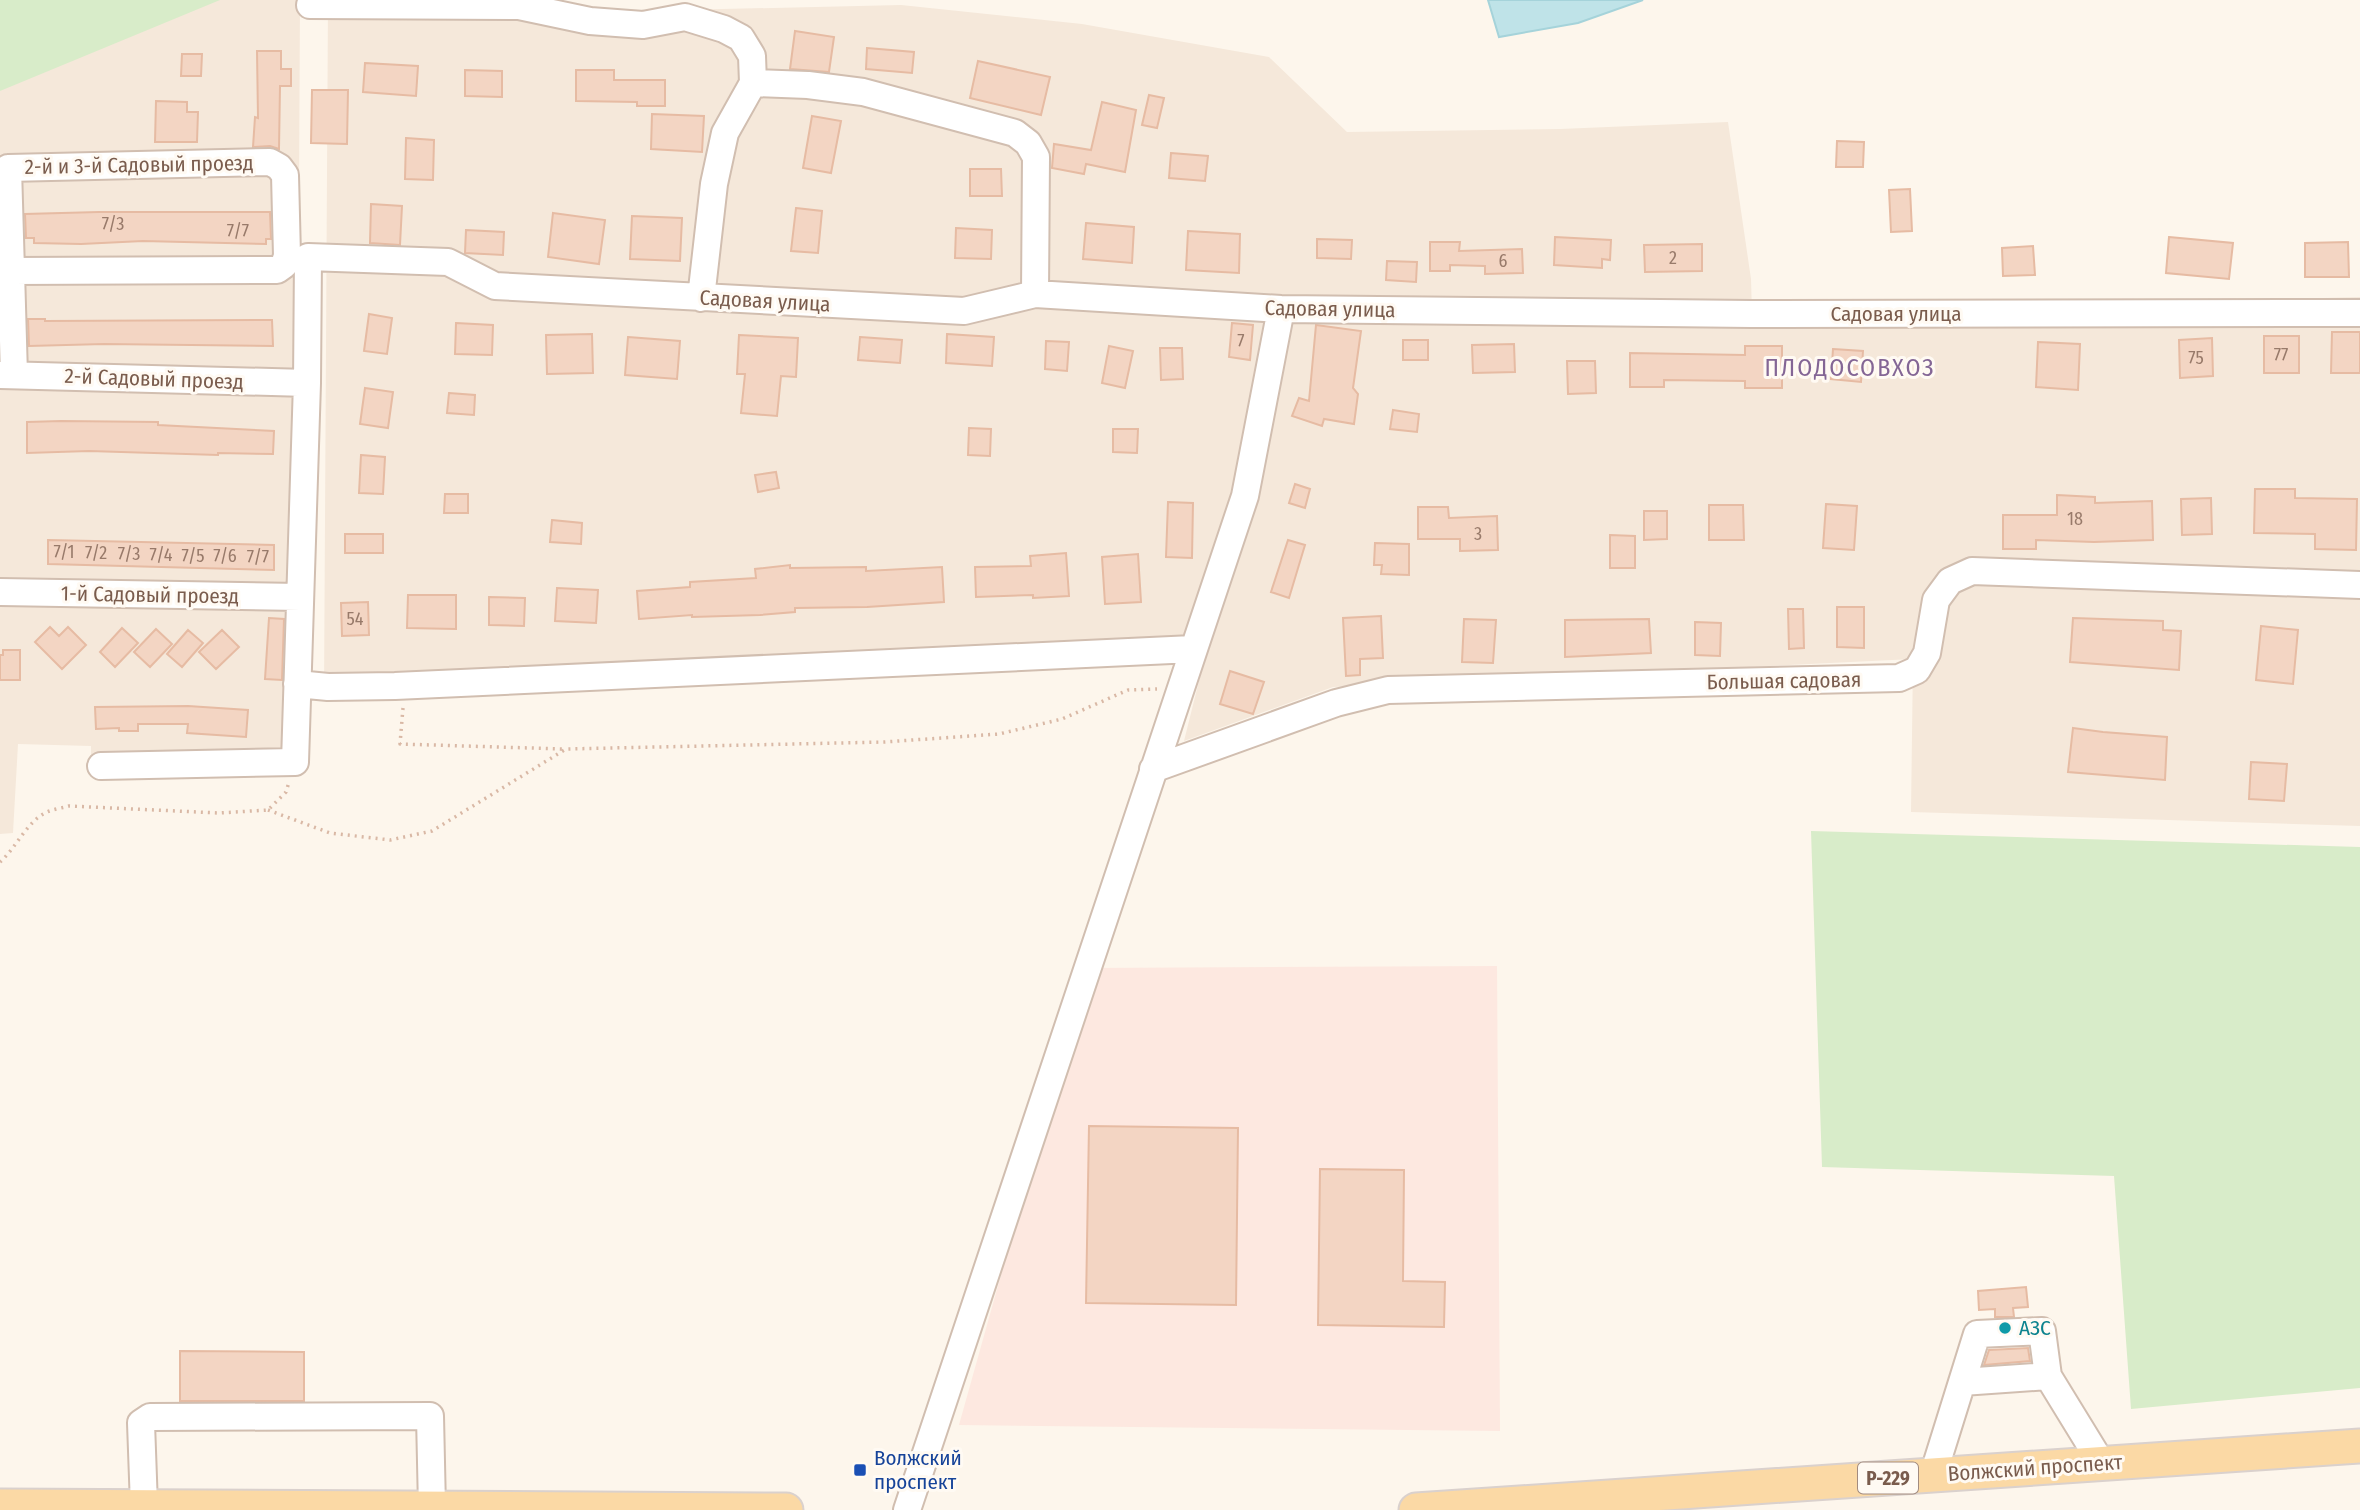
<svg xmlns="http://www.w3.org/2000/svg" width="2360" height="1510" viewBox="0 0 2360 1510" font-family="'Fira Sans Condensed',sans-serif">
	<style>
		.residential { fill: #f5e8da }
		.commercial { fill: #fde8e0 }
		.green { fill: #d8ecc9 }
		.water { fill: #bfe3e8; stroke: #a5d3da; stroke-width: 2 }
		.building { fill: #f3d5c3; stroke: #e6bba3; stroke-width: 2 }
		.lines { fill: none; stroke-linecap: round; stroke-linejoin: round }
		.minor-casing { stroke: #d1beb0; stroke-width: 30 }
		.major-casing { stroke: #dad1cd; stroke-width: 37 }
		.path { stroke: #d9b8a5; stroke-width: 3.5; stroke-dasharray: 2 5; stroke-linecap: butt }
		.minor { stroke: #fff; stroke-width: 26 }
		.major { stroke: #fbd9a5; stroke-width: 33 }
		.culture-dot { fill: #0f9aa8; stroke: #fffaf3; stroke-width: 2.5 }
		.transit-dot { fill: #1a4fb4; stroke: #fffaf3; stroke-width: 2.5 }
		.labels { text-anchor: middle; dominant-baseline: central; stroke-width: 6; stroke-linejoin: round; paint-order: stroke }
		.number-label { font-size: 18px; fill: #987a6a }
		.shield { fill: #fffaf3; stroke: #a28b7f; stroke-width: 2 }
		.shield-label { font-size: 19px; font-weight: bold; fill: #7a5c4d }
		.street-label { font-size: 21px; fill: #7a5c4d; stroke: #fffaf3 }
		.culture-label { font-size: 21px; fill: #0d838f; stroke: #fffaf3; text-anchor: start }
		.transit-label { font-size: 21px; fill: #164399; stroke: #fffaf3; text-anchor: start }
		.quarter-label { font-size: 24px; letter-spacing: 2px; fill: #846695; stroke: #fffaf3 }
	</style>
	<rect width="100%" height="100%" fill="#fdf6ec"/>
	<path class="residential" d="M0,0H300L299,189L281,774L91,777V746L18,744L13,833L0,834Z
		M328,0L594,12L901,5L1082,24L1269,57L1347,132L1560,129L1728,122L1751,279L1752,314L2360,297V826L1911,812L1913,659L1333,687L1184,741L1205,657L1024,667L324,694Z"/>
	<path class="commercial" d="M1497,966L1500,1431L959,1425L1087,968Z"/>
	<path class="green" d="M0,0H220L0,91Z
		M1811,831L2360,847V1388L2131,1409L2114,1176L1822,1167Z"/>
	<path class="water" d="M1488,0H1643L1578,23L1499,37Z"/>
	<path class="building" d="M795,31L834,37L829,72L790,69Z
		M867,48L914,52L912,73L866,69Z
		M257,51H281V69H291V86H280L279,149L270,146L253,147L255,117L258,118Z
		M182,54H202L201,76H181Z
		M978,61L1050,77L1041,115L970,98Z
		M365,63L418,66L416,96L363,92Z
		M465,70L502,71V97L465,96Z
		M576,70H614V80H665V106H637V102L576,101Z
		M312,90H348L347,144L311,143Z
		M1149,95L1164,98L1157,128L1142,125Z
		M156,101L187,102V112H198L197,142H155Z
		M1102,102L1136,110L1125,172L1086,164L1084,174L1052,168L1054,144L1091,150Z
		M652,114L704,116L702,152L651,149Z
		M812,116L841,121L831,173L803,168Z
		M406,138L434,140L433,180L405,179Z
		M1837,141L1864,142L1863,167H1836Z
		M1171,153L1208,156L1205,181L1169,178Z
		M970,169H1001L1002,196H970Z
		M1910,189L1912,231L1891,232L1889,190Z
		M371,204L402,206L400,245L370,243Z
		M796,208L822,211L818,253L791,251Z
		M99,212H270L271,239H266V244L143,241L81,244L34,243V238H26L25,214Z
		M553,213L605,220L599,264L548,257Z
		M632,216L682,218L680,261L630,259Z
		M1086,223L1134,227L1132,263L1083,259Z
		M956,228L992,230L991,259L955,258Z
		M466,230L504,232L503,255L465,253Z
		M1188,231L1240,234L1239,273L1186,270Z
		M1555,237L1611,240L1610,260L1602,259V268L1554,265Z
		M2169,237L2233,243L2229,279L2166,273Z
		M1317,239L1352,240L1351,259L1317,258Z
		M1430,242H1460L1459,251L1522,249L1523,273L1485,274V266L1450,265V271H1430Z
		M2348,242L2349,277H2305V243Z
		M1702,244V271L1645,272L1644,245Z
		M2033,246L2035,275L2003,276L2002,248Z
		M1387,261L1417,262L1416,282L1386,280Z
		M369,314L392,318L387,354L364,351Z
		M28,319H45V321L272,320L273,346L104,344L29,346Z
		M456,323L493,325L492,355L455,354Z
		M1232,323L1253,325L1250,360L1229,357Z
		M1316,325L1361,331L1353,388L1358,394L1354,424L1324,419L1322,426L1292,416L1299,398L1309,401Z
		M2332,332H2360V373H2331Z
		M592,334L593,373L547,374L546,335Z
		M947,334L994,337L992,366L946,363Z
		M739,335L798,338L796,377L781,376L777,416L741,413L745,374H737Z
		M2264,336H2299V373H2264Z
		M628,337L680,341L677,379L625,375Z
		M860,337L902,340L900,363L858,360Z
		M2212,338L2213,376L2180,378L2179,340Z
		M1403,340H1428V360H1403Z
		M1046,341L1069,342L1067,371L1045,369Z
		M2038,342L2080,344L2078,390L2036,387Z
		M1514,344L1515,372L1473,373L1472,345Z
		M1109,346L1133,351L1125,388L1102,383Z
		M1745,346H1782V388H1745V381L1664,380V387H1630V353L1745,355Z
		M1160,348H1182L1183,379L1161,380Z
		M1833,349L1863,351L1861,382L1831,379Z
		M1567,361H1595L1596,393L1568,394Z
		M365,388L393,392L388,428L360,424Z
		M449,393L475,395L474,415L447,413Z
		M1393,410L1419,414L1417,432L1390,429Z
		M61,421L158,422V425L274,431L273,454L218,453V455L89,451L27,453V422Z
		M969,428L991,429L990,456L968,455Z
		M1113,429H1138L1137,453L1113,452Z
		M361,455L385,457L383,494L359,493Z
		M776,472L779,488L758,492L755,475Z
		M1295,484L1310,489L1305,508L1289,503Z
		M2255,489H2295V498L2357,499L2356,550L2315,549V534L2254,533Z
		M445,494H468V513H444Z
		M2057,495L2095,497V503L2152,501L2153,540L2094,542L2036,540V549H2003V515H2057Z
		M2211,498L2212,534L2182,535L2181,499Z
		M1168,502L1193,503L1192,558L1166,557Z
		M1826,504L1857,506L1854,550L1823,548Z
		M1709,505H1743L1744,540H1709Z
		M1418,507H1448L1449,518L1497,516L1498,550L1460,551V539H1418Z
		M1644,511H1667V539L1644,540Z
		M552,520L582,523L581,544L550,542Z
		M345,534H383V553H345Z
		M1610,535L1635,536V568H1610Z
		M48,540L274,545V570L48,564Z
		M1288,540L1305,545L1289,598L1271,592Z
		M1375,543L1409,544V575L1381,574L1382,565H1374Z
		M1066,553L1069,596L1033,598V595L976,597L975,567L1031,566L1030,556Z
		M1138,554L1141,602L1105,604L1102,557Z
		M790,565V568L866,567V571L942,567L944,602L867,607L795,608V612L760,615L692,617V615L639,619L637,591L690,587V582L756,578L755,569Z
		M557,588L598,590L596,623L555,621Z
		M408,595H456V629L407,628Z
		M489,597L525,598L524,626L489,625Z
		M368,602L369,635L342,636L341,603Z
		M1837,607H1864V648L1837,647Z
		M1788,609H1803L1804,648L1789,649Z
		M1381,616L1383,658L1360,659V675L1346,676L1343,618Z
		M269,618L284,619L282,680L265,679Z
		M2073,618L2163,621V630L2181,631L2179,670L2070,662Z
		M1464,619L1496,620L1493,663L1462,662Z
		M1649,619L1651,653L1565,657V620Z
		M1695,622L1721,623L1720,656L1695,655Z
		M2261,626L2298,630L2293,684L2256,680Z
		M50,627L59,636L68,627L86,645L62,669L35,642Z
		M122,628L138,643L115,667L100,652Z
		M156,629L172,644L150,667L134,652Z
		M188,630L203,643L182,667L167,654Z
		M222,630L239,647L216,669L199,652Z
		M3,650H20V680H0V655H3Z
		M1230,671L1264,682L1253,714L1220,704Z
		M188,706L248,710L246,737L187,733L188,724H138V731H119V728L96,729L95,707Z
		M2073,728L2103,732L2167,737L2165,780L2068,772Z
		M2251,762L2287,764L2284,801L2249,799Z
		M1089,1126L1238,1128L1236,1305L1086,1303Z
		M1320,1169L1404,1170L1403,1281L1445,1282L1444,1327L1318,1325Z
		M2026,1287L2028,1307L2013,1308L2014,1317H1995V1309L1979,1310L1978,1291Z
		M2028,1348L2030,1361L1984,1365L1989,1350Z
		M180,1351L304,1352V1401H180Z"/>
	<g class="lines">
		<g class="minor-casing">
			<path id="minor" d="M310,5L519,6L590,21L643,25L685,17L724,29L741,38L752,56L753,83L725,133L714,184L701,298
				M753,83L808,85L863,92L1015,133L1028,143L1036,157L1035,294
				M8,168L14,375
				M0,173L8,168L270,162L279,167L285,175L287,256L284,265L277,270L10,271
				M0,375L307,383
				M0,592L300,597
				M297,684L328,687L395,686L1193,649
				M101,766L295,762L307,383L308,257L448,262L495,286L964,311L1035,294L1281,309L1751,314L2360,313
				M1153,769L1336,703L1388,690L1899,678L1917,670L1927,653L1936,600L1950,581L1972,571L2360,585
				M1962,1382L2048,1376
				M1933,1475L1977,1334L2042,1331L2048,1376L2102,1464
				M144,1506L141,1423L150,1417L430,1416L432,1508
				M907,1510L1245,496L1281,309"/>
		</g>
		<g class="major-casing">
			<path id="major" d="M0,1506L786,1510
				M1416,1510L2360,1446"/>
		</g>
		<path class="path" d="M403,708L400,744L563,749
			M268,810L330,833L390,840L432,831L566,749L884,742L999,734L1062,719L1128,690L1157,689
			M0,862C17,847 27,821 47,812C54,809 62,808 69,806L219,813L268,810L286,792L289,782"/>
		<use href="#minor" class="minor"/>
		<use href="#major" class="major"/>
	</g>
	<circle class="culture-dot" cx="2005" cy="1328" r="7"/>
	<rect class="transit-dot" x="853" y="1463" width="14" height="14" rx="3.5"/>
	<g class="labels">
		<g class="number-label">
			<text x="113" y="224">7/3</text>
			<text x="238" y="231">7/7</text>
			<text x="1673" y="258">2</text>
			<text x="1503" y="261">6</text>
			<text x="1241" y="341">7</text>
			<text x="2281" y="355">77</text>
			<text x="2196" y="358">75</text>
			<text x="2075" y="519">18</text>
			<text x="1478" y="534">3</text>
			<text x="64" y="552">7/1</text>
			<text x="96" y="553">7/2</text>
			<text x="129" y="554">7/3</text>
			<text x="161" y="555">7/4</text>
			<text x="193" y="556">7/5</text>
			<text x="225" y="556">7/6</text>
			<text x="258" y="557">7/7</text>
			<text x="355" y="619">54</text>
		</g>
		<rect class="shield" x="1858" y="1462.5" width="60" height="31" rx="5"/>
		<g class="shield-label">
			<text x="1888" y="1478">Р-229</text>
		</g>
		<g class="street-label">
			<text transform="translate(139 165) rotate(-1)">2-й и 3-й Садовый проезд</text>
			<text transform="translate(765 301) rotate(3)">Садовая улица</text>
			<text transform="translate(1330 309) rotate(1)">Садовая улица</text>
			<text x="1896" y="314">Садовая улица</text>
			<text transform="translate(154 379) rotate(2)">2-й Садовый проезд</text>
			<text transform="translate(150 595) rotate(1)">1-й Садовый проезд</text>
			<text transform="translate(1784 681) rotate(-1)">Большая садовая</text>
			<text transform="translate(2035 1468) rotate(-4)">Волжский проспект</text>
		</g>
		<g class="culture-label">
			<text x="2019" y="1328">АЗС</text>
		</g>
		<g class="transit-label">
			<text x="874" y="1458">Волжский<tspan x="874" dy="24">проспект</tspan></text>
		</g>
		<g class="quarter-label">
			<text x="1850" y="368">ПЛОДОСОВХОЗ</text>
		</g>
	</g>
</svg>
